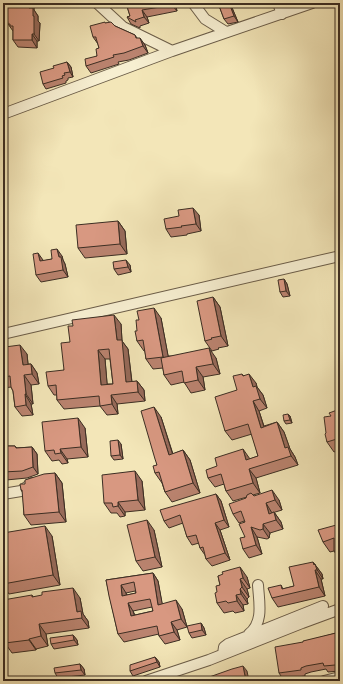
<svg xmlns="http://www.w3.org/2000/svg" width="343" height="684" viewBox="0 0 343 684" font-family="'Old Standard TT',serif">
	<style>
		.lines { fill: none; stroke-linecap: round; stroke-linejoin: round }
		.minor-casing { stroke: #6a5c48; stroke-width: 12 }
		.minor { stroke: #f7efd1; stroke-width: 10 }
		.wall { fill: #ba836f; stroke: #3c2e23; fill-rule: evenodd }
		.shaded-wall { fill: #976a5a; stroke: #3c2e23 }
		.building { fill: #d89881; stroke: #3c2e23; fill-rule: evenodd }
	</style>
	<rect width="100%" height="100%" fill="#f3e6b8"/>
	<filter id="stains"><feTurbulence type="fractalNoise" baseFrequency=".005" numOctaves="4"/><feColorMatrix values="0 0 0 0 .2 0 0 0 0 .09 0 0 0 0 .02 0 0 0 .5 -.17"/></filter>
	<radialGradient id="worn" r=".72"><stop offset=".6" stop-color="#630" stop-opacity="0"/><stop offset="1" stop-color="#630" stop-opacity=".3"/></radialGradient>
	<g class="lines">
		<g class="minor-casing">
			<path id="minor" d="M97,3L123,27L172,51
				M193,3L205,19L226,32
				M278,3L282,14
				M3,114L172,51L312,3
				M3,334L340,256
				M3,494L21,491L32,483
				M249,634C264,622 259,602 258,585
				M223,654L224,647L228,644L323,606
				M146,681L209,660L302,623L340,609
				M324,681L340,677"/>
		</g>
		<use href="#minor" class="minor"/>
	</g>
	<path class="wall" d="M6,3H34V10L38,16V21L40,23L39,41H37V48L18,47L13,40V31L8,24H5L3,22V8H6Z
		M126,3H175L177,11L147,17L149,23L140,26V28L131,24L127,17L130,16Z
		M218,3H230L238,22L228,24L224,19Z
		M106,23L115,26L135,35L137,38L145,45L148,53L129,60L118,62L119,64L91,73L86,66L97,56L99,48L98,44L93,37Z
		M67,62L71,67L73,77L68,78V80L66,81V83L46,89L43,84L54,68Z
		M199,215L201,231L187,234V235L171,237L166,229Z
		M118,221L125,231L127,254L85,258L78,248Z
		M62,256L63,260L65,264L68,277L41,282L36,275L43,261L52,259Z
		M130,265L131,272L118,275L114,269Z
		M284,279L287,284L290,296L283,297L280,292Z
		M213,297L220,307L228,346L218,348L219,349L212,351L205,341Z
		M161,318L168,356L216,358L220,374L203,377L205,390L191,393L184,382L171,385L164,375L163,368L153,369L146,359L145,351H144L137,341V331Z
		M121,324L122,341L128,349L132,382L137,381L144,390L145,401L117,404L118,414L107,415L100,406L64,409L57,400V395H54L48,386L64,370L70,342ZM105,359H110L113,384H107Z
		M3,349L27,354L28,364H31L37,373L39,384L31,385L33,404H31L33,415L22,416L15,407L13,391L11,387L4,388L3,386Z
		M242,374L244,376L256,383L257,387L263,395L267,408L259,411L264,426L277,422L284,432L290,449L295,457L298,465L256,478L260,493L253,495L254,496L279,500L282,510L272,513L274,512L281,522L283,529L270,533L269,538L267,539L257,537L262,554L249,558L243,549L245,537L244,521L239,523L233,514L246,498L247,497L233,501L226,491L224,484L215,487L208,478L250,459L258,456L252,434L232,440L225,431Z
		M340,409V450L334,452L327,442L331,416Z
		M290,416L292,423L286,424L284,421Z
		M161,417L173,454L183,450L190,460L200,493L172,502L165,492L162,483L155,473L157,465Z
		M3,422L4,424L6,438H3Z
		M85,428L88,457L67,459L68,463L62,464L59,460L52,461L45,451Z
		M121,444L123,459L114,460L111,456Z
		M3,446H15L17,448L32,447L37,454L38,474L27,478L6,480V481H3Z
		M55,473L62,483L66,522L31,525L24,515L23,493L21,490L25,484Z
		M142,481L145,510L125,512V516L120,517L117,513H111L104,503Z
		M216,494L221,501L229,527L220,530L230,560L212,566L206,559L205,555L200,548L199,543L192,545L187,537L183,523L169,528L164,521Z
		M340,524V560L334,551L330,552L323,542Z
		M154,530L162,567L143,571L136,561Z
		M52,536L60,585L9,594L3,585V584Z
		M313,562L322,574L323,579H321L325,596L278,607L272,598L281,585L283,589L294,586Z
		M153,573L158,581L162,604L182,609L187,627L177,630L180,640L165,644L159,636V634L124,642L118,634L106,580ZM135,591L136,593L127,595L126,593ZM152,607L153,611L135,615L133,611Z
		M218,576L247,577L250,588L247,589L249,597L247,599L248,604L243,605L244,611L235,613L233,611L224,613L217,603L220,585Z
		M32,595L33,597L80,598L83,614L88,621L89,628L46,634L48,646L36,649V650L12,653L5,643Z
		M201,623L204,628L206,635L192,638L189,633Z
		M340,632V671L328,672L326,669L311,672L305,674V676L283,679L279,673L303,642Z
		M73,635L77,640L78,645L54,649L51,644Z
		M155,657L159,662L160,667L133,676L130,671Z
		M80,664L84,669L85,675L58,678L55,673Z"/>
	<path class="shaded-wall" d="M29,3H34V10L38,16V21L40,23L39,41L34,34L29,8Z
		M172,3H175L177,11L172,5Z
		M229,3H230L238,22L234,16Z
		M142,10L147,17L149,23L144,17Z
		M32,34L37,41V48L32,40Z
		M140,38L145,45L148,53L143,46Z
		M67,62L71,67L73,77L70,72Z
		M193,208L199,215L201,231L196,224Z
		M118,221L125,231L127,254L120,244Z
		M57,249L62,256L63,260L65,264L68,277L63,270L59,257Z
		M38,253L43,260L44,268L40,261Z
		M126,260L130,265L131,272L128,267Z
		M284,279L287,284L290,296L286,291Z
		M213,297L220,307L228,346L221,336Z
		M154,308L161,318L170,366L163,357Z
		M114,315L121,324L122,341L128,349L133,392L126,382L117,340Z
		M20,345L27,354L29,374L23,365Z
		M209,348L216,358L220,374L213,364Z
		M98,350L105,359L108,394L101,385Z
		M31,364L37,373L39,384L32,374Z
		M196,367L203,377L205,390L198,380Z
		M249,374L256,383L257,387L263,395L267,408L260,399L253,387Z
		M24,375L31,385L33,404L26,394Z
		M137,381L144,390L145,401L138,392Z
		M25,394L31,404L33,415L26,405Z
		M111,395L117,404L118,414L112,404Z
		M253,401L259,411L267,437L261,428Z
		M154,407L161,417L176,465L169,455Z
		M288,414L290,416L292,423L290,420Z
		M78,418L85,428L88,457L81,447Z
		M3,422L4,424L6,438L3,434Z
		M277,422L284,432L290,449L295,457L298,465L285,448Z
		M118,440L121,444L123,459L120,455Z
		M32,447L37,454L38,474L33,467Z
		M60,449L67,459L68,463L61,453Z
		M243,449L250,459L253,468L246,460Z
		M183,450L190,460L200,493L193,483Z
		M249,469L256,478L260,493L253,483Z
		M135,471L142,481L145,510L138,500Z
		M55,473L62,483L66,522L59,512Z
		M272,490L279,500L282,510L275,500Z
		M216,494L221,501L229,527L224,520Z
		M118,502L125,512V516L118,506Z
		M266,503L272,513L274,520L269,514Z
		M274,512L281,522L283,529L276,520Z
		M147,520L154,530L162,567L155,557Z
		M215,523L220,530L230,560L225,553Z
		M263,524L270,533L269,538L263,529Z
		M45,526L52,536L60,585L53,575Z
		M251,527L257,537L262,554L256,545Z
		M313,562L322,574L323,579L314,565Z
		M240,567L247,577L250,588L243,578Z
		M315,570L321,579L325,596L319,587Z
		M153,573L158,581L164,613L158,605Z
		M240,579L247,589L249,597L242,587Z
		M121,585L126,593L128,604L122,596Z
		M73,588L80,598L83,614L88,621L89,628L77,612Z
		M240,589L247,599L248,604L241,594Z
		M236,595L243,605L244,611L237,601Z
		M176,600L182,609L187,627L181,619Z
		M128,603L133,611L137,624L131,616Z
		M171,622L177,630L180,640L174,632Z
		M201,623L204,628L206,635L202,630Z
		M39,624L46,634L48,646L41,636Z
		M73,635L77,640L78,645L74,640Z
		M29,639L36,649V650L29,640Z
		M155,657L159,662L160,667L157,662Z
		M80,664L84,669L85,675L81,670Z
		M243,666L247,671L249,681H246Z"/>
	<path class="building" d="M6,3H29V8H33V16H34V34H32V40H13V26H10V24H8L7,17H3V8H6Z
		M126,3H172V5L142,10L144,17L135,20L136,22L127,17L130,16Z
		M218,3H229L234,16L224,19Z
		M105,22V23L111,22L115,26L135,35L136,38H140L143,46L124,53L113,55L114,57L86,66L85,59L97,56L96,49L99,48L96,38V37H93L90,26Z
		M67,62L70,72L64,73L65,75L62,76L63,78L43,84L40,72L54,68L53,66Z
		M193,208L196,224L181,226L182,227L166,229L164,219L179,216L178,210Z
		M118,221L120,244L78,248L76,225Z
		M57,249L59,257H61L63,270L36,275L33,254L38,253L40,261L52,259L51,250Z
		M126,260L128,267L114,269L113,262Z
		M338,265H340V271Z
		M284,279L286,291L280,292L278,280Z
		M213,297L221,336L211,338L212,339L205,341L197,301Z
		M154,308L163,357L146,359L143,340L137,341L135,331H137L136,320H139L137,311Z
		M114,315L117,340H122L126,382L137,381L138,392L111,395L112,404L100,406L99,396L57,400L56,385L48,386L46,372L64,370L61,343L70,342L68,326H73L72,320ZM109,349L113,384L101,385L98,350Z
		M20,345L23,365L31,364L32,374L24,375L26,394H25L26,405L15,407L13,391L11,387L10,376L3,377V349H5V347Z
		M209,348L213,364L196,367L198,380L184,383L182,371L164,375L161,358Z
		M242,374L243,376L249,374L253,387L256,386L260,399L253,401L261,428L277,422L285,448L288,447L291,456L249,469L253,483L226,491L221,474L208,478L206,470L217,466L215,458L243,449L246,460L258,456L248,424L225,431L215,397L237,390L233,376Z
		M154,407L169,455L183,450L193,483L165,492L159,472L155,473L153,466L157,465L155,459L141,411Z
		M340,409V438L327,442L325,434L326,433L324,417L331,416L329,413Z
		M288,414L290,420L284,421L283,415Z
		M78,418L81,447L60,449L61,453L55,454L54,450L45,451L42,422Z
		M118,440L120,455L111,456L110,441Z
		M3,446H15L16,448L32,447L33,467L22,471L3,472Z
		M135,471L138,500L118,502V506L113,507L112,503H104L102,475Z
		M55,473L59,512L24,515L22,490H21L20,484H25V480L44,474Z
		M272,490L275,500L266,503L269,514L274,512L276,520L263,524V529L260,530L251,527L256,545L243,549L240,538L245,537L239,524L245,522L241,511L233,514L229,504L246,498L247,495L251,493L254,496Z
		M216,494L224,520L215,523L225,553L206,559L203,547L200,548L196,535L187,537L180,515L164,521L160,510Z
		M147,520L155,557L136,561L127,525Z
		M340,524V552L334,551V538L323,542L318,530Z
		M45,526L53,575L3,584V533Z
		M313,562L314,565L315,564L317,570H315L319,587L272,598L268,588L281,585L282,589L294,586L289,567Z
		M240,567L243,578L240,579L242,587L240,589L241,594L236,595L237,601L228,603L226,601L217,603L215,593L217,592L216,586L220,585L218,576L223,574L222,572Z
		M153,573L158,605L176,600L181,619L171,622L174,632L159,636L157,626L118,634L109,596L106,580ZM134,582L136,593L122,596L121,585ZM150,599L153,611L131,616L128,603Z
		M73,588L77,612L81,611L82,618L39,624L41,636L29,639V640L5,643L3,632V600L32,595V597L42,595V592Z
		M201,623L202,630L189,633L187,626Z
		M340,632V665H335L324,666L323,663L306,666L301,668V670L279,673L275,647L303,642V641Z
		M73,635L74,640L51,644L50,638Z
		M155,657L157,662L130,671V665Z
		M80,664L81,670L55,673L54,668Z
		M243,666L246,681H198L232,669Z"/>
	<rect width="343" height="684" fill="none" stroke="#f3e6b8" stroke-width="16"/>
	<rect x="4" y="4" width="335" height="676" fill="none" stroke="#3c2e23" stroke-width="2"/>
	<rect x="8" y="8" width="327" height="668" fill="none" stroke="#3c2e23"/>
	<rect width="100%" height="100%" filter="url(#stains)"/>
	<rect width="100%" height="100%" fill="url(#worn)"/>
</svg>
